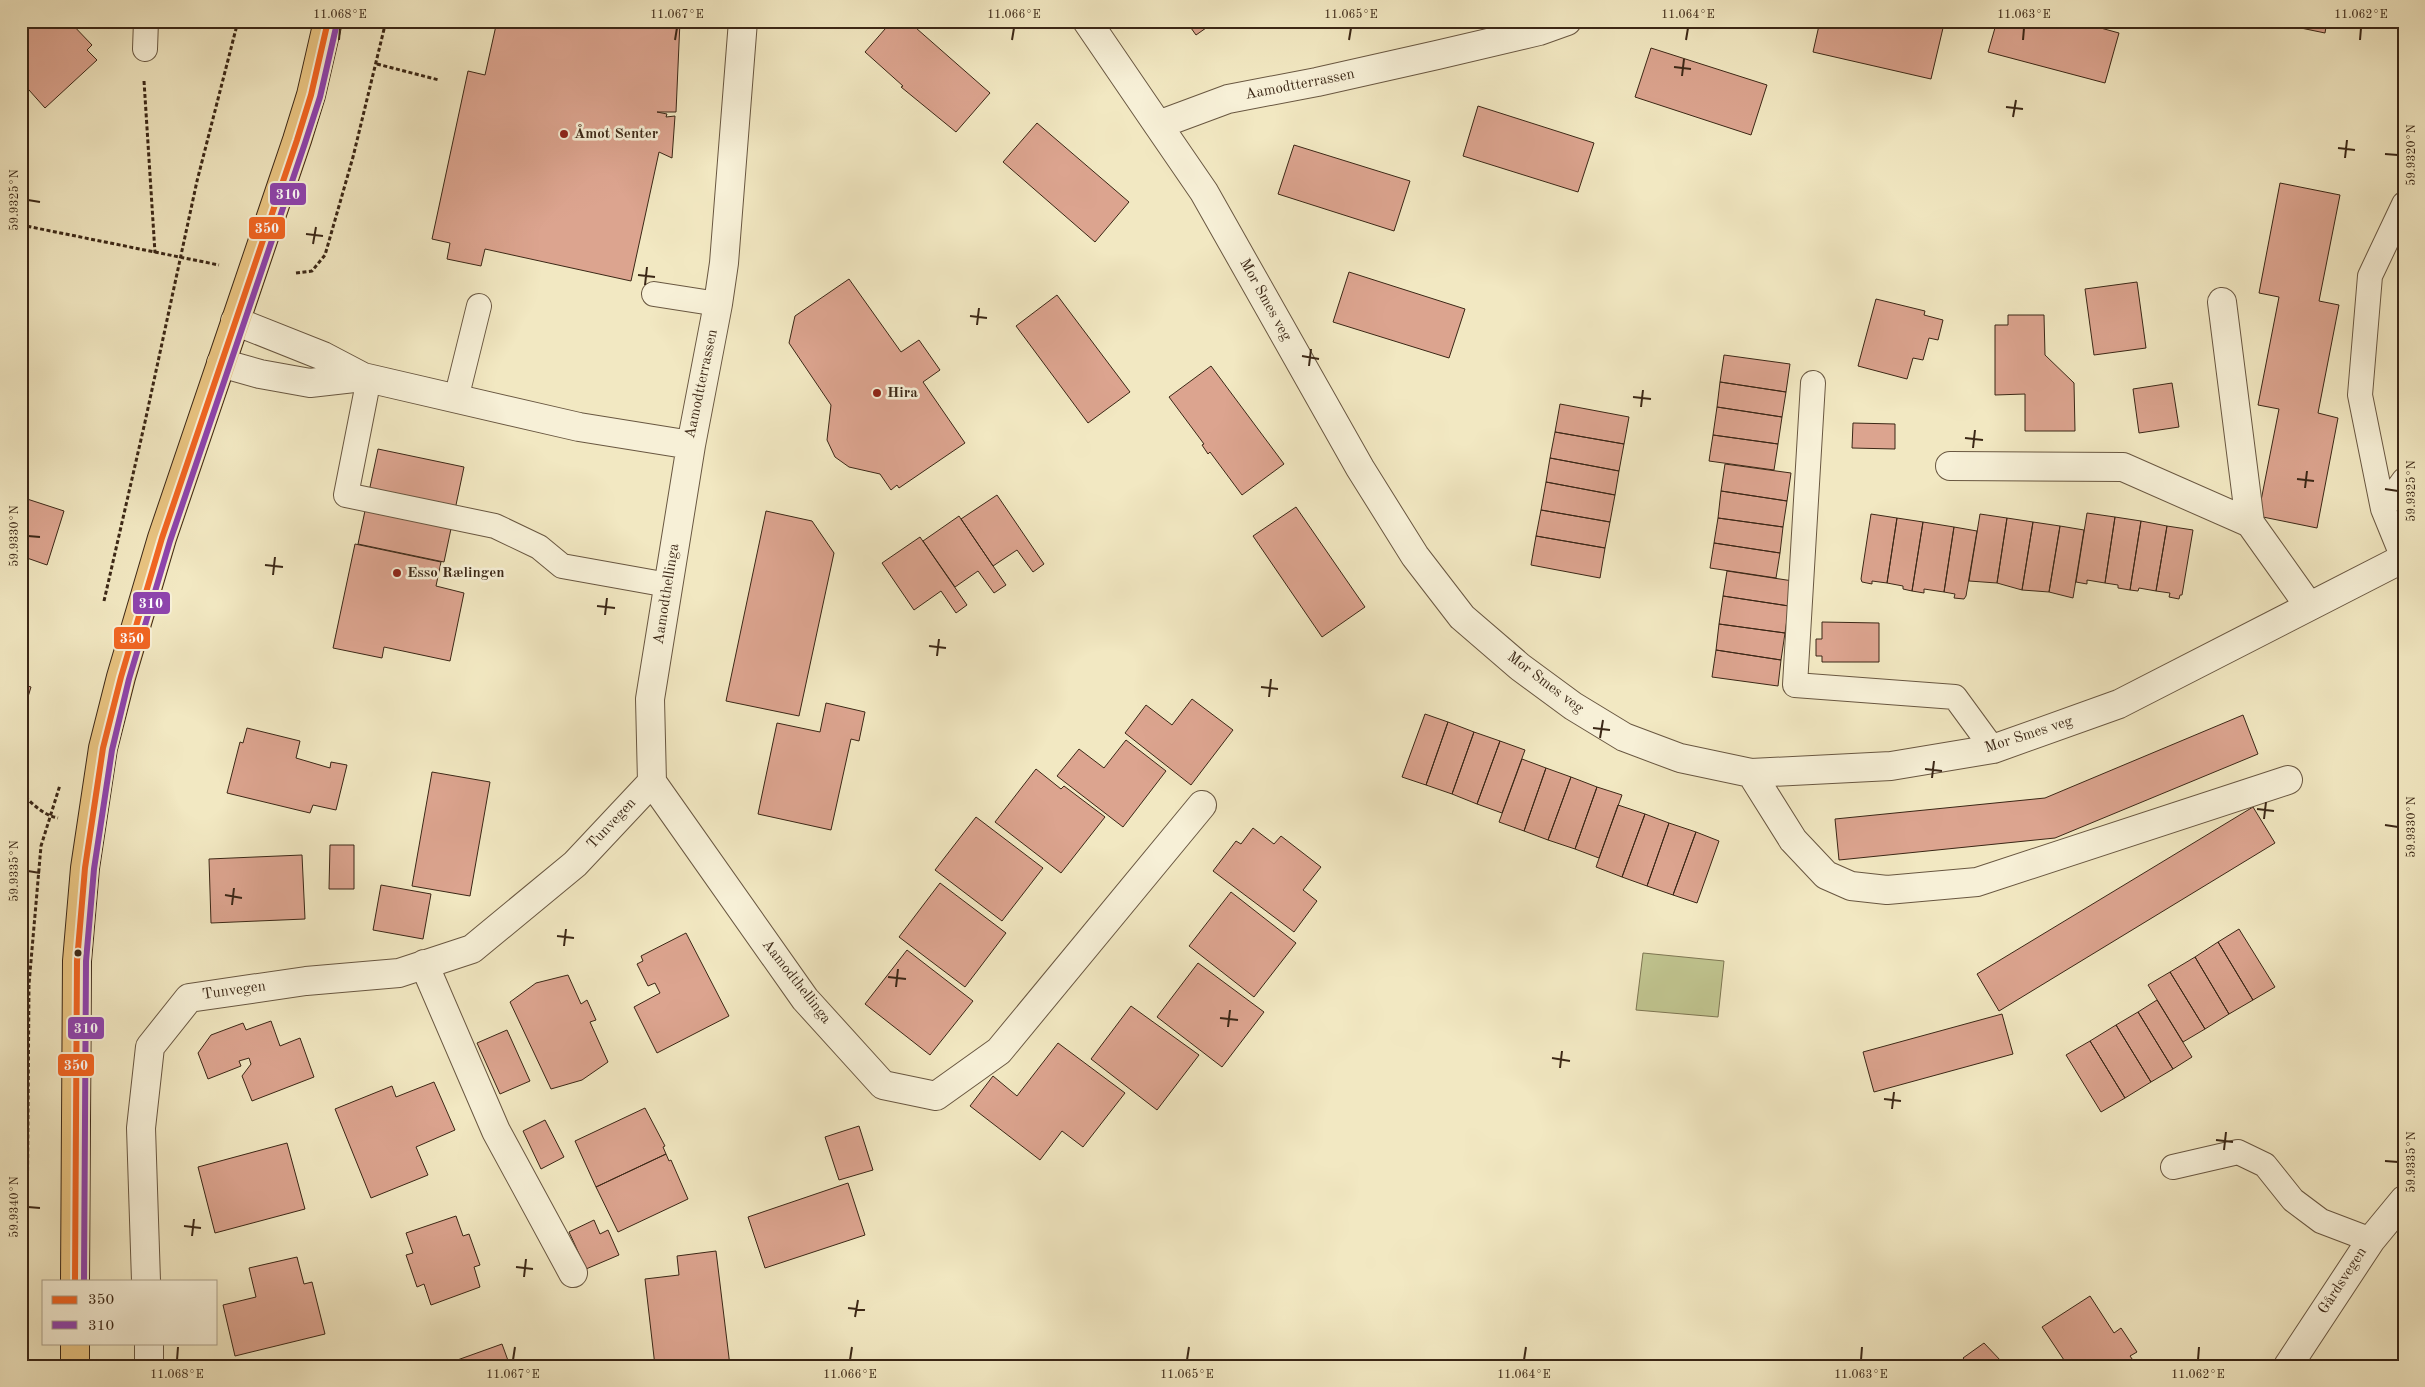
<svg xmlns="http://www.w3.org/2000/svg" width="2425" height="1387" viewBox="0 0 2425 1387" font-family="'Old Standard TT',serif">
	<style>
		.green { fill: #c0c48f; stroke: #7e7652 }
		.building { fill: #dca48f; stroke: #3b2716 }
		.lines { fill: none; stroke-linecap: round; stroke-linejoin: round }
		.lane-casing { stroke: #695741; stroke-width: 26 }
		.street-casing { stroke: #695741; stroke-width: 30 }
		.primary-casing { stroke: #3b2716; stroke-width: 30 }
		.path { stroke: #3b2716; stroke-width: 3; stroke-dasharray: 4 2.5; stroke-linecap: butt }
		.lane { stroke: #f7f0d7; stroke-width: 24 }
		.street { stroke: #f7f0d7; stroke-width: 28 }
		.primary { stroke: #e9c481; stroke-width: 28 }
		.bus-1-casing { stroke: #f7f0d7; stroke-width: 10 }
		.bus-2-casing { stroke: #f7f0d7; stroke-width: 10 }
		.bus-1 { stroke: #f26522; stroke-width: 6 }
		.bus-2 { stroke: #8e44ad; stroke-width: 6 }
		.ticks { fill: none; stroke: #3b2716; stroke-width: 2 }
		.poi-dot { fill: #8f2418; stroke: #f7f0d7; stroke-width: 2 }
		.bus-dot { fill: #3b2716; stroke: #f7f0d7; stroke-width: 2 }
		.labels { text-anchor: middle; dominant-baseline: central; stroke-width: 5; stroke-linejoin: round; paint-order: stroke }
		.street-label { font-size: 15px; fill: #3b2716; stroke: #f7f0d7 }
		.poi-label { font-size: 15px; font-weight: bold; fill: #3b2716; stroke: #f7f0d7; text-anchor: start }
		.line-badge { stroke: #f7f0d7; stroke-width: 2 }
		.badge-label { font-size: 14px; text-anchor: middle; font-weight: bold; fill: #fff }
		.neatline { fill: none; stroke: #3b2716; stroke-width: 2 }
		.ticks-label { font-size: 12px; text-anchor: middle; fill: #3b2716 }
	</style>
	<rect width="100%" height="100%" fill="#f2e8c2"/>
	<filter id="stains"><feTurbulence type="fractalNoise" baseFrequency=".004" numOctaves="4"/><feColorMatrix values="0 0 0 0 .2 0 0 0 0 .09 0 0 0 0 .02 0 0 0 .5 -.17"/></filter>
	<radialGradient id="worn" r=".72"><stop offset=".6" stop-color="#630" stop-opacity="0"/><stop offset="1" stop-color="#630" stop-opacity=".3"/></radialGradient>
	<path class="green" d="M1643,953L1724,961L1718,1017L1636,1010Z"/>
	<path class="building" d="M21,21H69L92,45L87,50L97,60L45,108L21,81L26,76L21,71Z
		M497,21H680L676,112H657L667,114L666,117L675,116L672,158L659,152L631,281L485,249L481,266L447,259L450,243L432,239L468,71L485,75Z
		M892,21H908L990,93L956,132L901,87L903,86L865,52Z
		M1186,21H1216L1196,35Z
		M1820,21H1914L1943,28L1931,79L1813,52Z
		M1997,21H2075L2119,33L2105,83L1988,52Z
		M2267,21H2327L2325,33Z
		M1651,48L1767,85L1751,135L1635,97Z
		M1478,106L1594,143L1578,192L1463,156Z
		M1037,123L1129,202L1095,242L1003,162Z
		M1294,145L1410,181L1394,231L1278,194Z
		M2280,183L2340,195L2319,301L2339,305L2318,413L2338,418L2317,528L2258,516L2279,409L2258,405L2279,297L2259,293Z
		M1349,272L1465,309L1449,358L1333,322Z
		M849,279L901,352L919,340L940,370L923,382L965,443L899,488L897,485L891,490L880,474L849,467L835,457L827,440L831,405L789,343L795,316Z
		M2137,282L2146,348L2094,355L2085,289Z
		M1057,295L1130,392L1088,423L1016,326Z
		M1876,299L1925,311L1924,315L1943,320L1938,340L1929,338L1923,360L1913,358L1907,379L1858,366Z
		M2008,315H2044L2045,355L2074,383L2075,431H2025V394L1995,395V325H2008Z
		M1724,355L1790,364L1786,392L1720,382Z
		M1211,366L1284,464L1242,495L1210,452L1208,454L1202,445L1204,444L1169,397Z
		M1720,382L1786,392L1782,417L1717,407Z
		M2172,383L2179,427L2139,433L2133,389Z
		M1560,404L1629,417L1624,444L1555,432Z
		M1717,407L1782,417L1778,444L1713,435Z
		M1853,423L1895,424V449L1852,448Z
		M1555,432L1624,444L1619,471L1550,458Z
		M1713,435L1778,444L1774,470L1709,461Z
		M378,449L464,467L444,562L358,544Z
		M1550,458L1619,471L1615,495L1546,482Z
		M1725,464L1791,473L1787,501L1721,491Z
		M1546,482L1615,495L1610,522L1541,510Z
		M1721,491L1787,501L1783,527L1718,518Z
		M997,495L1044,564L1033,572L1017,550L993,566L961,519Z
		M21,497L64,511L47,565L27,558L21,577Z
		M1296,507L1365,607L1322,637L1253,536Z
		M1541,510L1610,522L1605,548L1536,536Z
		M766,511L812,521L834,553L799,716L726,701Z
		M2087,513L2115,517L2105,583L2087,580V584L2076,582Z
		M1871,514L1897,518L1887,583L1872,581V584L1862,582L1861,579Z
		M1980,514L2007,518L1997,583L1969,581Z
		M959,516L1006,585L994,593L978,571L955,587L923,541Z
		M2115,517L2141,521L2130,590L2118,588V585L2105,583Z
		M1718,518L1783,527L1780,553L1714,543Z
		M1897,518L1923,522L1912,591L1903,589V586L1887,583Z
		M2007,518L2033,522L2022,590L1997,583Z
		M2141,521L2167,526L2156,591L2139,588L2138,591L2130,590Z
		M1923,522L1954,527L1944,592L1924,589V593L1912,591Z
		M2033,522L2060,526L2049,592L2022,590Z
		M2060,526L2084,530L2073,598L2049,592Z
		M2167,526L2193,530L2182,595H2180L2179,599L2169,597L2170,593L2156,591Z
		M1954,527L1977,531L1966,596L1964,599L1954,598L1955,594L1944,592Z
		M1536,536L1605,548L1600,578L1531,565Z
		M920,537L967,605L956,613L941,591L914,610L882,563Z
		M1714,543L1780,553L1776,578L1710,568Z
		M355,544L441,562L436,586L464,593L450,661L384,647L382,658L333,648Z
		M1727,571L1793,581L1789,606L1723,596Z
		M1723,596L1789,606L1785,633L1719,624Z
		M1822,622L1879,623V662H1822V656H1816V639H1822Z
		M1719,624L1785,633L1781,660L1716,650Z
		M1716,650L1781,660L1778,686L1712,677Z
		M21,684L31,687L21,720Z
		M1192,699L1233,730L1191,785L1125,733L1146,705L1172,725Z
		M826,703L865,712L859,741L851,739L831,830L758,814L777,723L820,732Z
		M1425,714L1448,722L1426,785L1402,777Z
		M2243,715L2258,754L2055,838L1839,860L1835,819L2045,798Z
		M1448,722L1474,732L1452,794L1426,785Z
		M247,728L300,741L296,758L330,768L331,762L347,765L336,810L313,805L310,813L227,793L240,742L243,743Z
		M1474,732L1500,741L1477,804L1452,794Z
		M1126,740L1166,771L1123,827L1057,776L1079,749L1104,768Z
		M1500,741L1525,750L1502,813L1477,804Z
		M1522,759L1546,768L1524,831L1499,822Z
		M1546,768L1571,777L1548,840L1524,831Z
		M1036,769L1061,789L1064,786L1105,817L1061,873L995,822Z
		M432,772L490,782L470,896L412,886Z
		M1571,777L1597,787L1575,849L1548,840Z
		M1597,787L1622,795L1599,858L1575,849Z
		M1618,805L1645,814L1622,877L1596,867Z
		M2253,807L2275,843L1999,1011L1977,974Z
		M1645,814L1669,823L1647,886L1622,877Z
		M976,817L1043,868L1002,921L935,870Z
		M1669,823L1696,832L1673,895L1647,886Z
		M1253,828L1274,844L1281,836L1321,867L1303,890L1317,901L1294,932L1213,871L1236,841L1241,844Z
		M1696,832L1719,841L1697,903L1673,895Z
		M330,845H354V889H329Z
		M302,855L305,919L211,923L209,859Z
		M940,883L1006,933L965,987L899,937Z
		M381,885L431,894L423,939L373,930Z
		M1231,892L1296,943L1254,997L1189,946Z
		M2239,929L2275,987L2253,1000L2218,942Z
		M686,933L729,1016L657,1053L634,1007L660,993L655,983L648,986L637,964L643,961L641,956Z
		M2218,942L2253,1000L2229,1014L2195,957Z
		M907,950L973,1001L930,1055L865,1004Z
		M2195,957L2229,1014L2205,1029L2170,972Z
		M1198,963L1264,1012L1222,1067L1157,1017Z
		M2170,972L2205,1029L2183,1042L2148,985Z
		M568,975L581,1004L587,1000L596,1020L590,1022L608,1062L582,1080L551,1089L510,1002L536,983Z
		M2157,1000L2192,1057L2173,1069L2138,1012Z
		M1131,1006L1199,1055L1157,1110L1091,1059Z
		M2138,1012L2173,1069L2151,1082L2116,1025Z
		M2002,1014L2013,1054L1874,1092L1863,1052Z
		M271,1021L280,1046L300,1038L314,1077L252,1101L242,1076L251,1064L249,1058L239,1061L241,1066L208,1079L198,1053L211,1035L243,1023L246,1030Z
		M2116,1025L2151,1082L2125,1098L2090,1041Z
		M507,1030L530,1081L500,1094L477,1043Z
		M2090,1041L2125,1098L2101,1112L2066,1055Z
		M1058,1043L1125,1093L1083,1147L1062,1131L1040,1160L970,1106L993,1076L1017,1096Z
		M434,1082L455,1130L416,1147L428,1175L371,1198L335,1109L392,1086L396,1097Z
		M645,1108L665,1146L663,1147L666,1154L596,1187L575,1141Z
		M545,1120L564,1157L541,1169L523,1131Z
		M859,1126L873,1170L839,1180L825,1137Z
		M287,1143L305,1209L215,1233L198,1167Z
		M666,1154L669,1161L671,1160L688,1199L618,1232L596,1187Z
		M848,1183L865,1235L765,1268L748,1217Z
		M456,1216L463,1236L469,1234L480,1265L474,1267L480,1287L431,1305L424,1284L417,1287L406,1255L413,1253L406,1233Z
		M594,1220L600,1234L608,1230L619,1255L586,1269L569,1232Z
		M716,1251L730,1366H655L645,1279L679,1275L677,1256Z
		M297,1257L304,1284L312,1282L325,1334L235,1356L223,1305L256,1297L249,1268Z
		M2090,1296L2114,1333L2121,1328L2137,1352L2130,1356L2137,1366H2068L2042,1327Z
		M1984,1343L2001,1361L1997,1366H1970L1963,1358Z
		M502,1344L510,1366H450L449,1363Z"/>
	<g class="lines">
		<g class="lane-casing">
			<path id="lane" d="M145,49L146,21
				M654,294L718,304
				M369,378L346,495L495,526L539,547L562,566L668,585
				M1813,383L1795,685L1955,697L1993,749
				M456,399L479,306
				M2383,509L2404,480
				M2403,558L2383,509L2360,395L2370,276L2404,204
				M2173,1167L2238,1152L2265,1165L2293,1200L2321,1221L2371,1240"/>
		</g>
		<g class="street-casing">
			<path id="street" d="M1087,21L1158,125L1228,99L1317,82L1437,55L1539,31L1567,21
				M1158,125L1204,192L1360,468L1415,556L1462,617L1520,667L1573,706L1624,737L1680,758L1751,773L1891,766L1993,749L2119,704L2404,558
				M2222,302L2250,523
				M235,321L323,356L363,377L579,427L691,445L718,304L724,263L743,21
				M221,363L260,374L310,383L363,377
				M691,445L650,699L652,782L805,999L883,1085L936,1096L999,1051L1202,805
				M1950,466L2123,467L2250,523L2309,606
				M1751,773L1793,840L1826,875L1851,886L1887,890L1977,882L2288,780
				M424,964L496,1131L573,1273
				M146,1281L141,1128L150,1047L189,998L306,981L399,973L472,949L575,864L652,782
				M149,1343V1366
				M2288,1366L2371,1240L2404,1200"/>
		</g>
		<g class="primary-casing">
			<path id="primary" d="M75,1281L77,961L85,868L103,748L121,677L162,538L297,140L311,95L328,21
				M75,1366V1343"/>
		</g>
		<path class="path" d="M377,64L439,80
			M144,81L155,253
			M21,225L219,265
			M296,273L312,271L325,255L353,157L386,21
			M104,601L145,422L197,181L238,21
			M21,792C31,803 43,815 58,818
			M21,1303H26
			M26,1366L29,984L41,846L60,785"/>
		<use href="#lane" class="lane"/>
		<use href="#street" class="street"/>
		<use href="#primary" class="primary"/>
		<g class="bus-1-casing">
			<path id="bus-1" d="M75,1281L77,961L85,868L103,748L121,677L162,538L297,140L311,95L328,21"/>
		</g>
		<g class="bus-2-casing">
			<path id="bus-2" d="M84,1281L86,961L94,869L112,750L129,679L170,541L305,143L320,97L337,23"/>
		</g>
		<use href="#bus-1" class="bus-1"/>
		<use href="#bus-2" class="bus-2"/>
	</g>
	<path class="ticks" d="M339,40L340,28M675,40L677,28M1012,40L1014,28M1349,40L1351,28M1686,40L1688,28M2023,40L2024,28M2360,40L2361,28M1674,67L1691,69M1682,76L1684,59M2006,107L2023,109M2013,117L2016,100M2338,148L2355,150M2385,154L2398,155M2345,158L2347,140M28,200L40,202M306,234L323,236M313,244L316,227M638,275L655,277M645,285L647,267M970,316L987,318M977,325L979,308M1302,356L1319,359M1309,366L1311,349M1633,397L1651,399M1641,407L1643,390M1965,438L1983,440M1973,448L1975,430M2297,479L2314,481M2305,488L2307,471M2385,489L2398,491M28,536L40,537M265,565L283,567M273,575L275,557M597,606L615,608M605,615L607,598M929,646L946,648M937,656L939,639M1261,687L1278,689M1269,697L1271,679M1593,728L1610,730M1600,738L1603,720M1925,769L1942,771M1932,778L1934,761M2257,809L2274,811M2264,819L2266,802M2385,825L2398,827M28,871L40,873M225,895L242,898M232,905L234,888M557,936L574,938M564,946L566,929M888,977L906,979M896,987L898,969M1220,1018L1238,1020M1228,1027L1230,1010M1552,1058L1570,1061M1560,1068L1562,1051M1884,1099L1901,1101M1892,1109L1894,1092M2216,1140L2233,1142M2224,1150L2226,1132M2385,1161L2398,1162M28,1207L40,1208M184,1226L201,1228M192,1236L194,1219M516,1267L533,1269M524,1277L526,1259M848,1308L865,1310M855,1317L858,1300M177,1360L178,1347M513,1360L515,1347M850,1360L852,1347M1187,1360L1189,1347M1524,1360L1526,1347M1861,1360L1862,1347M2198,1360L2199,1347"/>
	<g class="poi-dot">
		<circle cx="564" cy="134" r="5"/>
		<circle cx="877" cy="393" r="5"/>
		<circle cx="397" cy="573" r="5"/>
	</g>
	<circle class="bus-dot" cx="78" cy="953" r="4.5"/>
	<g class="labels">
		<g class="street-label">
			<text transform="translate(1300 85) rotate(-11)">Aamodtterrassen</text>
			<text transform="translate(1265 300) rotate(61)">Mor Smes veg</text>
			<text transform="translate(702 384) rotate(-78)">Aamodtterrassen</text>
			<text transform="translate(667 594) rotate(-81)">Aamodthellinga</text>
			<text transform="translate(1545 683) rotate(37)">Mor Smes veg</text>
			<text transform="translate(2029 735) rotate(-18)">Mor Smes veg</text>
			<text transform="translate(612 824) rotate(-47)">Tunvegen</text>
			<text transform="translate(796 982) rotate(52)">Aamodthellinga</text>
			<text transform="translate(234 991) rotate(-8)">Tunvegen</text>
			<text transform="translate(2343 1281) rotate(-57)">Gårdsvegen</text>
		</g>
		<g class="poi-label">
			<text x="574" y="134">Åmot Senter</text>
			<text x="887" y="393">Hira</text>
			<text x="407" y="573">Esso Rælingen</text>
		</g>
	</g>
	<g class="line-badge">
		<rect x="269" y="182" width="38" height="24" rx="5" fill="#8e44ad"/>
		<rect x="248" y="216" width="38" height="24" rx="5" fill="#f26522"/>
		<rect x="132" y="591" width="39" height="24" rx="5" fill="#8e44ad"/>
		<rect x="113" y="626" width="38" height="24" rx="5" fill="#f26522"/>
		<rect x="67" y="1016" width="38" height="24" rx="5" fill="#8e44ad"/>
		<rect x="57" y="1053" width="38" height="24" rx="5" fill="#f26522"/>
	</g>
	<g class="badge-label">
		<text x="288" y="199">310</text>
		<text x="267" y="233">350</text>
		<text x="151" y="608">310</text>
		<text x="132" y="643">350</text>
		<text x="86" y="1033">310</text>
		<text x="76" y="1070">350</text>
	</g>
	<rect width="2425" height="1387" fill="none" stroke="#f2e8c2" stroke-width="55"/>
	<rect x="42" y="1280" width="175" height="65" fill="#f7f0d7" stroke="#aca08a"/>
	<rect x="52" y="1296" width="25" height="8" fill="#f26522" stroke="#aca08a"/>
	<text x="88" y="1304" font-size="15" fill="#3b2716">350</text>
	<rect x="52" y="1321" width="25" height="8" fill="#8e44ad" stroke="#aca08a"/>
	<text x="88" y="1330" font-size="15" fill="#3b2716">310</text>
	<rect x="28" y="28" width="2370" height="1332" class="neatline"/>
	<g class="ticks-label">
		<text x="340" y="18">11.068°E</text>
		<text x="677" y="18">11.067°E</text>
		<text x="1014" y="18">11.066°E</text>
		<text x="1351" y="18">11.065°E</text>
		<text x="1688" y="18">11.064°E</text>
		<text x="2024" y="18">11.063°E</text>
		<text x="2361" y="18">11.062°E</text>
		<text transform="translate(2411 155) rotate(-90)" y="4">59.9320°N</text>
		<text transform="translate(14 200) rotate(-90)" y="4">59.9325°N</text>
		<text transform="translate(2411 491) rotate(-90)" y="4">59.9325°N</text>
		<text transform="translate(14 536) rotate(-90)" y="4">59.9330°N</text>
		<text transform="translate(2411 827) rotate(-90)" y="4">59.9330°N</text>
		<text transform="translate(14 871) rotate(-90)" y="4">59.9335°N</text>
		<text transform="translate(2411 1162) rotate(-90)" y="4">59.9335°N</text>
		<text transform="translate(14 1207) rotate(-90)" y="4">59.9340°N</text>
		<text x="177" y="1378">11.068°E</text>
		<text x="513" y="1378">11.067°E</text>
		<text x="850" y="1378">11.066°E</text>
		<text x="1187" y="1378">11.065°E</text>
		<text x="1524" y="1378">11.064°E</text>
		<text x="1861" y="1378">11.063°E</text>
		<text x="2198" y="1378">11.062°E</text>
	</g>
	<rect width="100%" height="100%" filter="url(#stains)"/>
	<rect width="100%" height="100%" fill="url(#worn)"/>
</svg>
